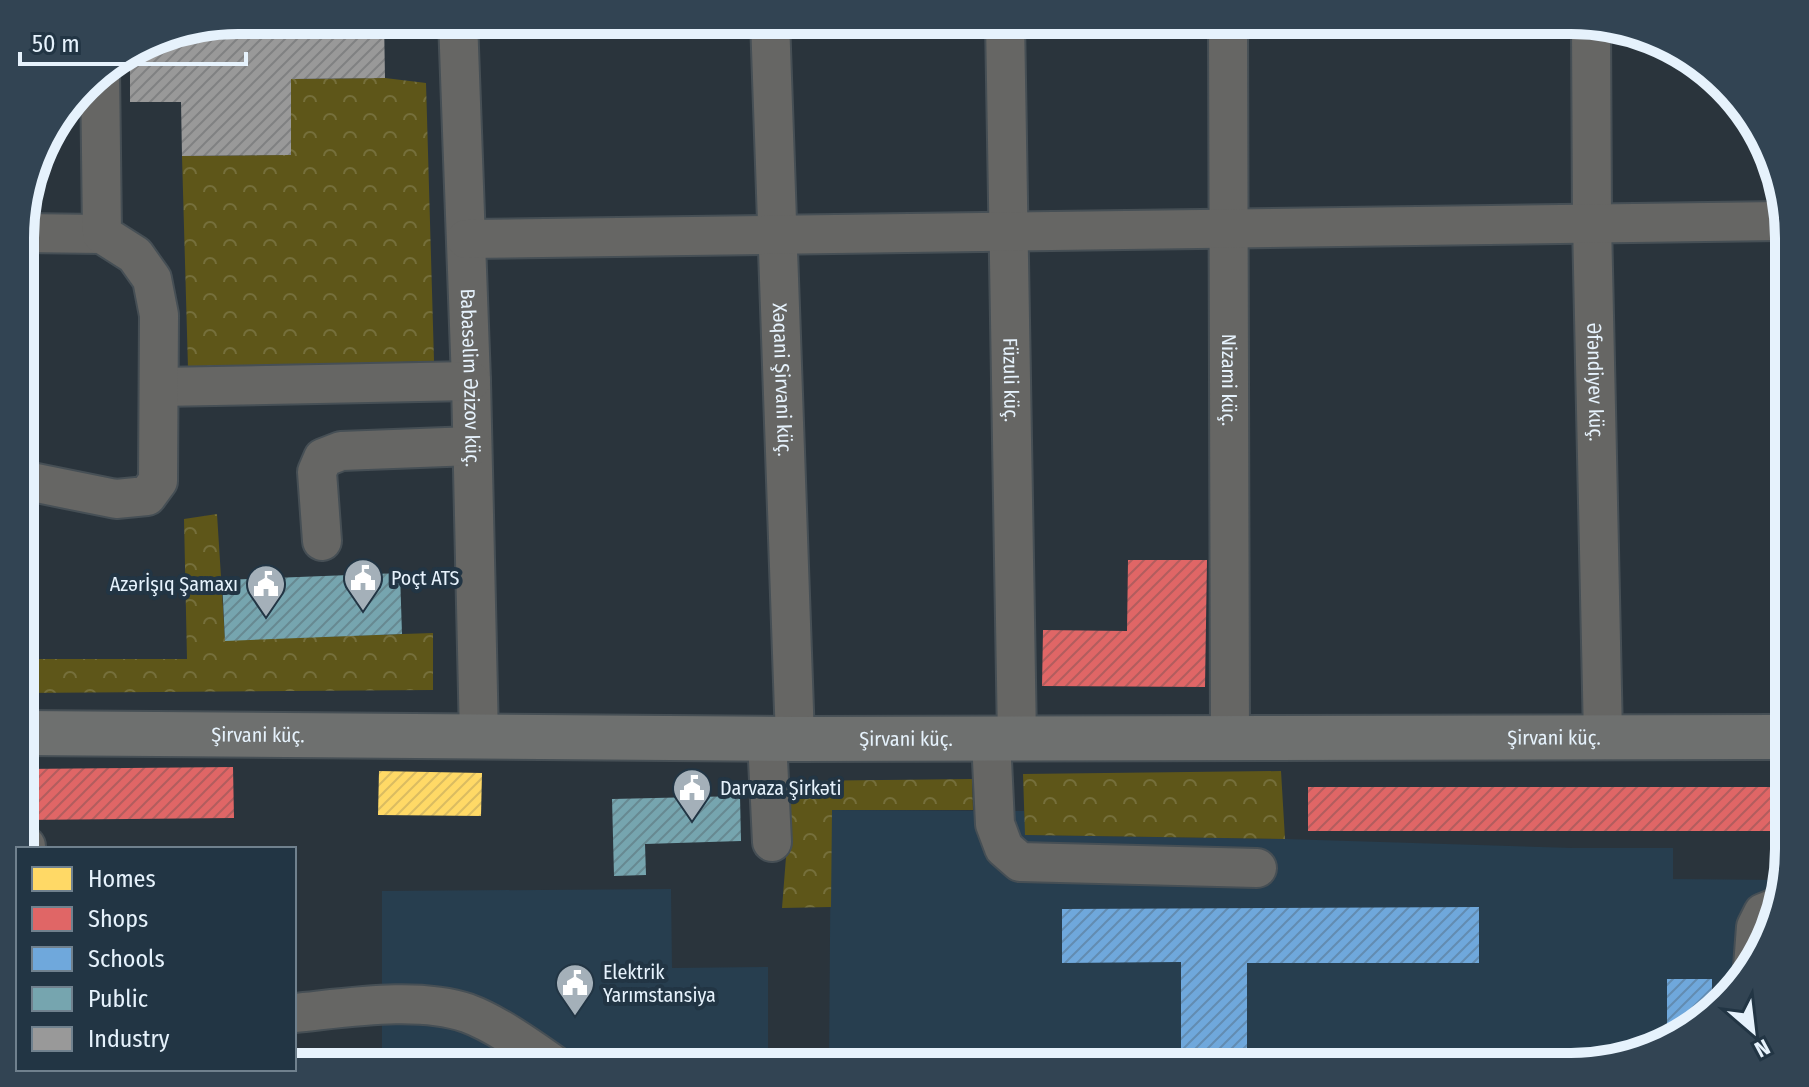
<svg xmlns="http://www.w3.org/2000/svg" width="1809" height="1087" viewBox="0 0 1809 1087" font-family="'Fira Sans Condensed',sans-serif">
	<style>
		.built { fill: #273e4f }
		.forest { fill: url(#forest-crowns) }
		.homes { fill: url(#homes-hatch) }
		.shops { fill: url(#shops-hatch) }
		.schools { fill: url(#schools-hatch) }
		.public { fill: url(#public-hatch) }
		.industry { fill: url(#industry-hatch) }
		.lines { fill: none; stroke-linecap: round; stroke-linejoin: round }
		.minor-casing { stroke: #464f55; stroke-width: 42 }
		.major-casing { stroke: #464f55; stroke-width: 48 }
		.minor { stroke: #666664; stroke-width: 38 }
		.major { stroke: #6e706f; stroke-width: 44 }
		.labels { text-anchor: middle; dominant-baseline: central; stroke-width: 8; stroke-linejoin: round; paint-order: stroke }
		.street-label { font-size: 20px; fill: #e6f2fc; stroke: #223544 }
		.poi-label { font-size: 20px; fill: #e6f2fc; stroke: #223544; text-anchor: start }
		.rim { fill: none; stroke: #e6f2fc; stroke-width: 10 }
	</style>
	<defs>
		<pattern id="forest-crowns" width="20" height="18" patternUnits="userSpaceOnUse" patternTransform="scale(2)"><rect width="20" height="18" fill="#5e5619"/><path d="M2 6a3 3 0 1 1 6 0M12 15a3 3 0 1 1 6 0" fill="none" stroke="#756f3b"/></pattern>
		<pattern id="homes-hatch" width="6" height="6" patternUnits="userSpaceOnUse" patternTransform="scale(2)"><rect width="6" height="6" fill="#ffd966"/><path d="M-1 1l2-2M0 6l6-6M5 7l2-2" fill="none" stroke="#dabc61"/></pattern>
		<pattern id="shops-hatch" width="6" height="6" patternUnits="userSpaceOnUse" patternTransform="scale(2)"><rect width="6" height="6" fill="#e06666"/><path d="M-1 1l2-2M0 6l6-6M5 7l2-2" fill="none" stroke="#b25d5e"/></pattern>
		<pattern id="schools-hatch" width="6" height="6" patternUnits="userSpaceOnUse" patternTransform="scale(2)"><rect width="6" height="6" fill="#6fa8dc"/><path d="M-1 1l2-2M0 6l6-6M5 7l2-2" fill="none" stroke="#628cb1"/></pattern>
		<pattern id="public-hatch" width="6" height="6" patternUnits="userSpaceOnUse" patternTransform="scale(2)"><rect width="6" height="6" fill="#76a5af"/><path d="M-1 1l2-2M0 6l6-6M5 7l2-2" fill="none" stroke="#678991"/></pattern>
		<pattern id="industry-hatch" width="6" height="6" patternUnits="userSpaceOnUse" patternTransform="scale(2)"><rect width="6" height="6" fill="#999"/><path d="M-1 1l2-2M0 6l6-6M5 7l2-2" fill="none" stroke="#808182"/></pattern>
	</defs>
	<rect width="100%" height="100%" fill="#2a343c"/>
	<path class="built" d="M831,810L1024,811L1026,835L1285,839L1572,848H1673V879L1783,880L1753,970L1680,1038L1585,1067H829Z
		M671,889L672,968L768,967V1067H382V891Z"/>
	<path class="forest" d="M385,78L426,83L434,361L188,368L182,156L291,155V79Z
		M217,514L225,640L433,633V690L22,693V659H187L184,519Z
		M1281,771L1285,839L1025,835L1023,774Z
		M972,779L973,810H832L831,907L782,908L792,781Z"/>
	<path class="homes" d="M379,771L482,773L481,816L378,815Z"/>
	<path class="shops" d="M1128,560H1207L1205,687L1042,686L1043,630L1127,631Z
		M1784,576H1789V644L1785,639Z
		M233,767L234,818L22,820V769Z
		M1308,787H1789V831H1308Z"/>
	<path class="schools" d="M1479,907V963H1247V1067H1181V962L1062,963V909Z
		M1667,979H1712V1008L1680,1038L1667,1042Z"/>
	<path class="public" d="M400,573L402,634L225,641L222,580Z
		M740,796L741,841L645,844L646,875L614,876L612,799Z"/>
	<path class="industry" d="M238,20H384L385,78L291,79V155L182,156L181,102H130V52L155,36Z"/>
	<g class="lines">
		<g class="minor-casing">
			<g id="minor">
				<path id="s1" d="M458,20L471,381L479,738"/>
				<path id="s2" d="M770,20L795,739"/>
				<path id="s3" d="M1005,20L1017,739"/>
				<path id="s4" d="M1228,20L1230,738"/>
				<path id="s5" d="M1591,26L1592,222L1603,736"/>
				<path d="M22,233L102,234"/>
				<path d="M466,239L1788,221"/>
				<path d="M160,387L471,381"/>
				<path d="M22,480L116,499L147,496L158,481L159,315L152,279L135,255L102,234L100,70"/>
				<path d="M322,541L317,472L323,458L341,451L472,446"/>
				<path d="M767,739L772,842"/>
				<path d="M991,739L995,824L1004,848L1020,862L1257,868"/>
				<path d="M22,846H26"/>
				<path d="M1753,967L1756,927L1763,913L1773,909"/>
				<path d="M294,1013C346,1008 417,996 467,1013C497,1024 531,1049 557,1067"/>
			</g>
		</g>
		<g class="major-casing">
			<g id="major">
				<path id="s6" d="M22,733L795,739L1789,737"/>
			</g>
		</g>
		<use href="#minor" class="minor"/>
		<use href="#major" class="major"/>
	</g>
	<defs>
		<g id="civic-pin" transform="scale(2)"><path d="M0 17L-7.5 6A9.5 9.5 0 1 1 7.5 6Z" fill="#a4b0b9" stroke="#223544"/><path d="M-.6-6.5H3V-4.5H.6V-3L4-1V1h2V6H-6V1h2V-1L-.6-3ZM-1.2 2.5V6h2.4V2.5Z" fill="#fff"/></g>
	</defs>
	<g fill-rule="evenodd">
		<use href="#civic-pin" x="363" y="578"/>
		<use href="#civic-pin" x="266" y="584"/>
		<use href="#civic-pin" x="692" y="788"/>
		<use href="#civic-pin" x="575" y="983"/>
	</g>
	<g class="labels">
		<g class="street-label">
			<text stroke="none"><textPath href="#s1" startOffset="358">Babasəlim Əzizov küç.</textPath></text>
			<text stroke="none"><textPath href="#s3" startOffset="360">Füzuli küç.</textPath></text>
			<text stroke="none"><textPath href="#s4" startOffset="360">Nizami küç.</textPath></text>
			<text stroke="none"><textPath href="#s2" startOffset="360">Xəqani Şirvani küç.</textPath></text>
			<text stroke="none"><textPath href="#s5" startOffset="356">Əfəndiyev küç.</textPath></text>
			<text stroke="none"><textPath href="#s6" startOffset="236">Şirvani küç.</textPath></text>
			<text stroke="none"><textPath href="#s6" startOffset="1532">Şirvani küç.</textPath></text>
			<text stroke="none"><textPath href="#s6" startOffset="884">Şirvani küç.</textPath></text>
		</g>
		<g class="poi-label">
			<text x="391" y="578">Poçt ATS</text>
			<text x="238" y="584" text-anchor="end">Azərİşıq Şamaxı</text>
			<text x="720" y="788">Darvaza Şirkəti</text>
			<text x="603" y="972">Elektrik<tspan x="603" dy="23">Yarımstansiya</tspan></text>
		</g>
	</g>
	<path d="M0 0H1809V1087H0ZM238 34H1571A204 204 0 0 1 1775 238V849A204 204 0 0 1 1571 1053H238A204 204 0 0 1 34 849V238A204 204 0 0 1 238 34Z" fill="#324453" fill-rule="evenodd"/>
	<path class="rim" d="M238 34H1571A204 204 0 0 1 1775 238V849A204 204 0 0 1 1571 1053H238A204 204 0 0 1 34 849V238A204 204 0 0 1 238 34Z"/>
	<rect x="16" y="847" width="280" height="224" fill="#223544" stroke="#70818e" stroke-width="2"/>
	<rect x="32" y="867" width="40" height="24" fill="#ffd966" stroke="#70818e" stroke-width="2"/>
	<text x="88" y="887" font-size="24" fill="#e6f2fc">Homes</text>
	<rect x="32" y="907" width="40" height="24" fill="#e06666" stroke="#70818e" stroke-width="2"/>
	<text x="88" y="927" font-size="24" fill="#e6f2fc">Shops</text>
	<rect x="32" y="947" width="40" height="24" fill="#6fa8dc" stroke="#70818e" stroke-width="2"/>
	<text x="88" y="967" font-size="24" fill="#e6f2fc">Schools</text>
	<rect x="32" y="987" width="40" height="24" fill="#76a5af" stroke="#70818e" stroke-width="2"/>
	<text x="88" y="1007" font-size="24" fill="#e6f2fc">Public</text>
	<rect x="32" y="1027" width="40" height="24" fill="#999999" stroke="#70818e" stroke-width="2"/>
	<text x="88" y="1047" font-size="24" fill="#e6f2fc">Industry</text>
	<g transform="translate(1753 1031) rotate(152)" stroke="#223544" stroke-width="6" paint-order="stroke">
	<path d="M0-6L14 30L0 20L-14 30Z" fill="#e6f2fc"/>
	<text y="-12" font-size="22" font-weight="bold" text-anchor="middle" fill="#e6f2fc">N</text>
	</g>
	<path d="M20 52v12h226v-12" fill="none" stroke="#e6f2fc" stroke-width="4"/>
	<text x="32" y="52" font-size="24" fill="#e6f2fc" stroke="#223544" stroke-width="6" paint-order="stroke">50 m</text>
</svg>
